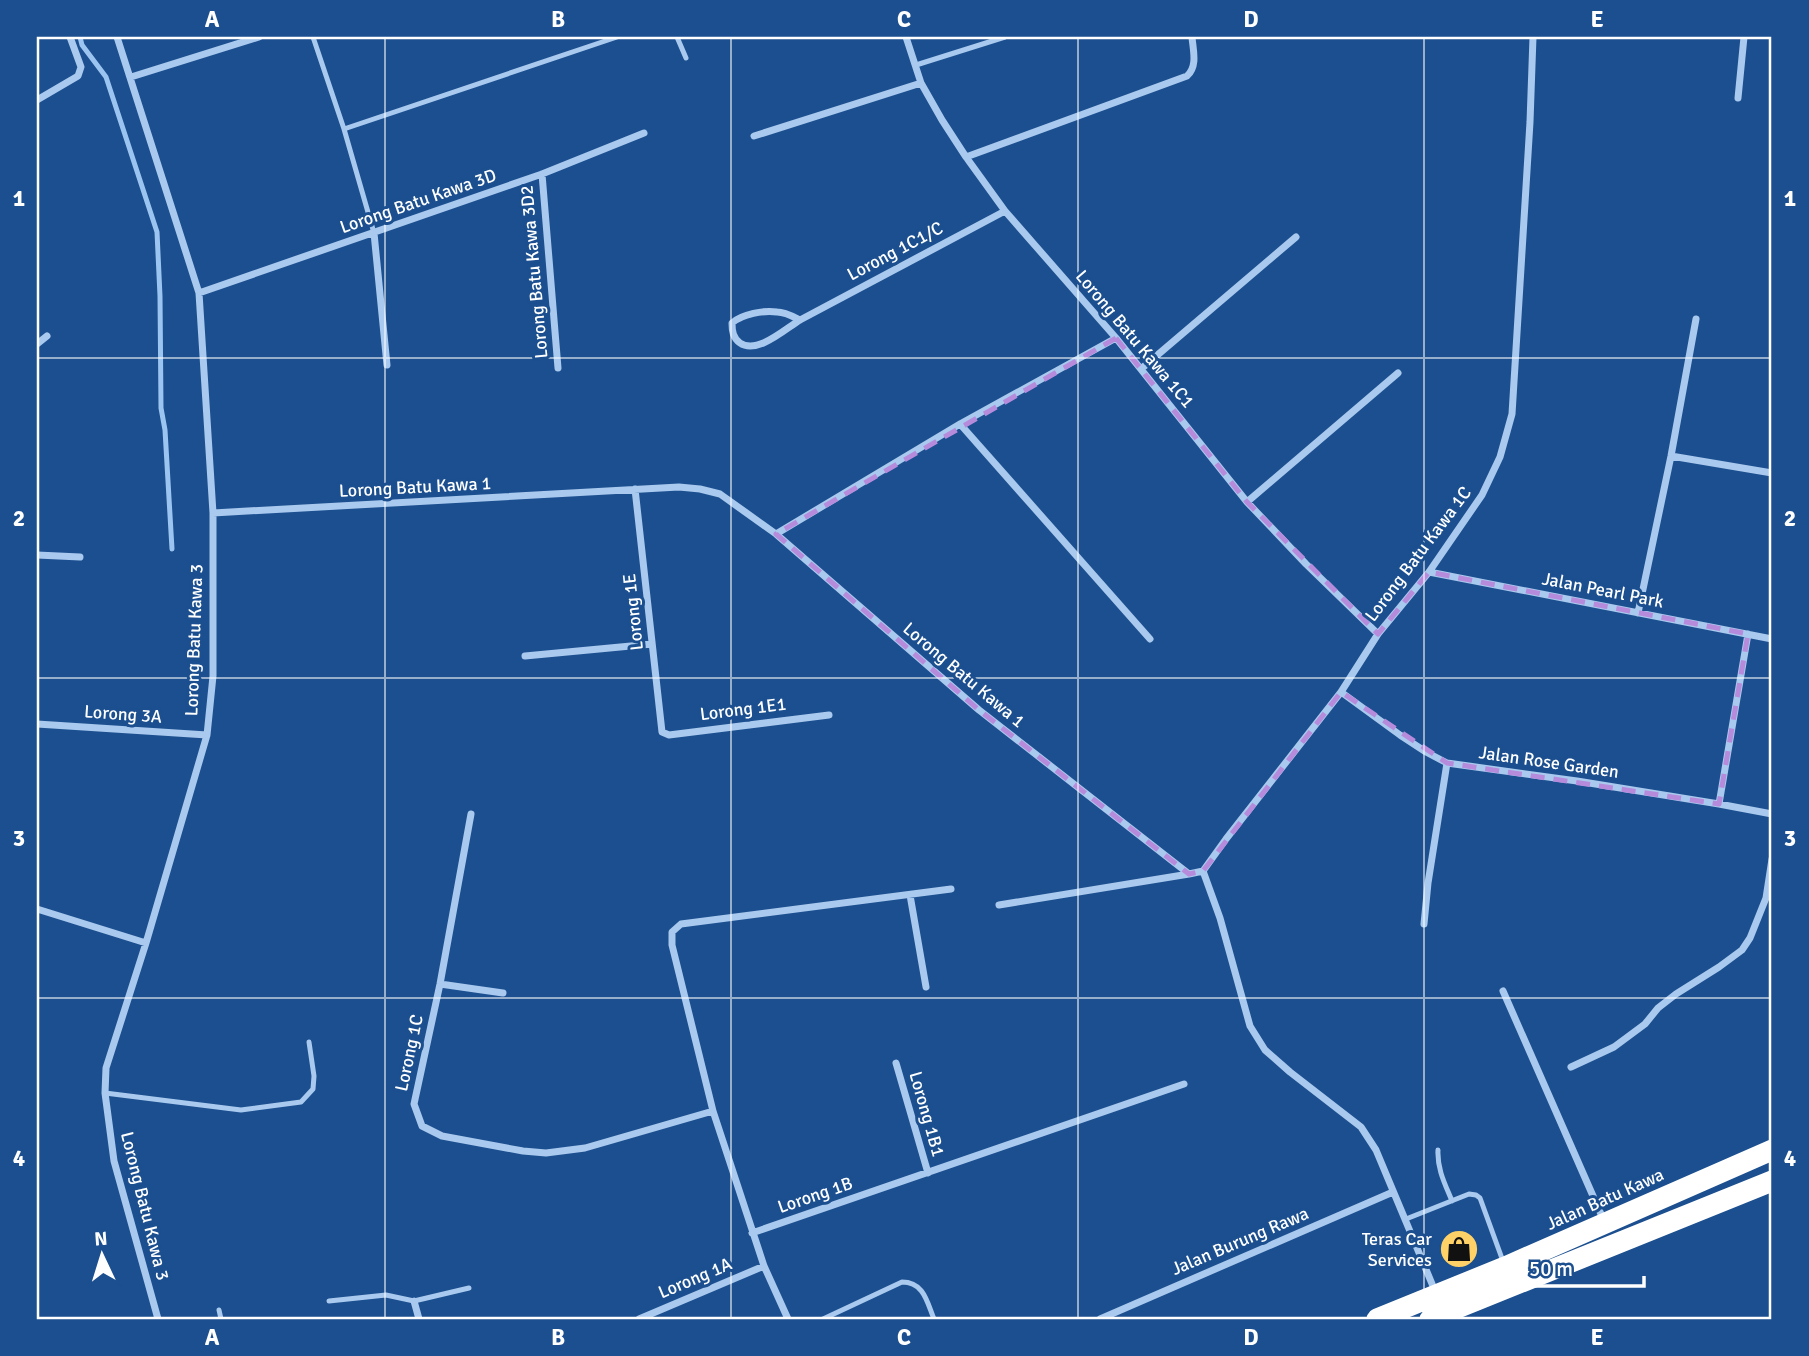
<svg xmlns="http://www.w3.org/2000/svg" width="1809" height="1356" viewBox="0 0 1809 1356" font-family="Signika,sans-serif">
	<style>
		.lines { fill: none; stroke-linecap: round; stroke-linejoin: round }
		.stream { stroke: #9cc4f0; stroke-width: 5 }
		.lane { stroke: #a9c9ee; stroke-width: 5 }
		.street { stroke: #a9c9ee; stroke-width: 7 }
		.highway { stroke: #fff; stroke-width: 21 }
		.marked { fill: none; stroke: #b68bdc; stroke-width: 5; stroke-dasharray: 14 9; stroke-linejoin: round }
		.grid { fill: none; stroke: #fff; stroke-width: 2; stroke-opacity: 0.55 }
		.labels { text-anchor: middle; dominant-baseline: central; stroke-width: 6; stroke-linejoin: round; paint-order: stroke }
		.street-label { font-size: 18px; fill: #fff; stroke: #1b4f8f }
		.poi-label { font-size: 18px; fill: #fff; stroke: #1b4f8f; text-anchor: end }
		.neatline { fill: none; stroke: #fff; stroke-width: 2.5 }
		.grid-label { font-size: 23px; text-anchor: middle; font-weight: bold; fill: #fff }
	</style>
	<rect width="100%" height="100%" fill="#1b4f8f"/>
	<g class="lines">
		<path class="stream" d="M80,37L82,45L106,77L157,232L160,296L161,408L165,430L172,549"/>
		<path class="lane" d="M313,37L344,129L374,233
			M677,37L686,58
			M916,65L1005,37
			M344,129L617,37
			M105,1093L241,1110L301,1102L313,1089L314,1076L309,1042
			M1438,1150C1437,1169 1445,1184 1452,1201
			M1406,1219L1469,1194L1476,1195L1480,1198L1504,1264
			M329,1301L386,1295L414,1301L469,1288
			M219,1310L221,1319
			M823,1319L902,1282C924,1282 927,1302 934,1319"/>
		<path class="street" d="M117,37L199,293L213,513V676L207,735L146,943L106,1068L105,1093L114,1161L158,1319
			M906,37L921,83L942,120L966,157L1005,211L1116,338L1247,502L1306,564L1378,634
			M131,77L259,37
			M1738,98L1744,37
			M37,100L78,76L81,67L70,37
			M754,136L921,83
			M966,157L1187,76C1198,66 1193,50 1192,37
			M542,174L558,368
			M374,233L387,365
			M199,293L542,174L644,133
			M800,320C792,316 785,312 777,312C764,310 742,314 732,323C732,331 733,338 740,343C757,355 785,329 800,320L1005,211
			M37,344L47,336
			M1141,369L1296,237
			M960,424L1150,639
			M1671,456L1772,473
			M635,489L662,732L669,735L829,715
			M1247,502L1398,373
			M213,513L679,487L700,489L720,494L776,534L979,710L1189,874L1203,871L1220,918L1250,1026L1265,1050L1290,1072L1361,1127L1376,1150L1435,1291
			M776,534L960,424L1116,338
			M37,555L80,557
			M1429,572L1772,639
			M1638,613L1671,456L1696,319
			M525,656L652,644
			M1341,692L1400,735L1426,752L1447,763L1577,781L1719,804L1772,814
			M37,724L207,735
			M1719,804L1748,634
			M471,814L440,984L414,1104L422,1126L442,1136L523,1151L546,1153L585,1148L713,1111
			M1203,871L1226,839L1341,692L1378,634L1429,572L1482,495L1500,457L1512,414L1530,122L1533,37
			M910,895L926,987
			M999,905L1189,874
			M37,909L146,943
			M1424,924L1428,883L1447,763
			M440,984L503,993
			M1503,991L1604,1221
			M896,1063L928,1173
			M1571,1067L1614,1047L1645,1024L1658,1008L1676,994L1719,967L1742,950L1750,938L1766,898L1772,859
			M752,1233L1184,1084
			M414,1301L419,1319
			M639,1319L764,1266
			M788,1319L764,1266L713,1111L672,945V932L681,924L951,889
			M1100,1319L1393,1192"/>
		<path class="highway" d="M1377,1319L1505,1267L1772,1150
			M1430,1319L1772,1181"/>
	</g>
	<path class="marked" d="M1116,338L1247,502L1378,634L1429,572L1748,634L1719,804L1447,763L1341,692L1203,871L1189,874L979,710L776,534Z"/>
	<path class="grid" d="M385,37V1319M731,37V1319M1078,37V1319M1424,37V1319M37,358H1772M37,678H1772M37,998H1772"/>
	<defs>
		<g id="shop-disc" transform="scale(2.0125)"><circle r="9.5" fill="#ffd166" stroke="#1b4f8f"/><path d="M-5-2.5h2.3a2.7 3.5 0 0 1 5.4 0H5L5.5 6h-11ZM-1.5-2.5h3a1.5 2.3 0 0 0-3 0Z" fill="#111"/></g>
	</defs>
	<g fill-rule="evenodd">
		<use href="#shop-disc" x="1459" y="1249"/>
	</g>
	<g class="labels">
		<g class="street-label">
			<text transform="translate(418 201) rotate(-19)">Lorong Batu Kawa 3D</text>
			<text transform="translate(895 251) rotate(-28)">Lorong 1C1/C</text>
			<text transform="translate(534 272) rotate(-95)">Lorong Batu Kawa 3D2</text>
			<text transform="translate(1135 339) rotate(50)">Lorong Batu Kawa 1C1</text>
			<text transform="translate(415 487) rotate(-3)">Lorong Batu Kawa 1</text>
			<text transform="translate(1418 554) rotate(-53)">Lorong Batu Kawa 1C</text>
			<text transform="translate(1603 590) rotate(11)">Jalan Pearl Park</text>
			<text transform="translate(633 612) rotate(-96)">Lorong 1E</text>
			<text transform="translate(194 640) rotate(-88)">Lorong Batu Kawa 3</text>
			<text transform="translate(964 675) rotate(40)">Lorong Batu Kawa 1</text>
			<text transform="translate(743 709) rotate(-7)">Lorong 1E1</text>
			<text transform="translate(123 714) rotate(4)">Lorong 3A</text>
			<text transform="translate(1549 762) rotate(8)">Jalan Rose Garden</text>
			<text transform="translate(409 1053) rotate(-78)">Lorong 1C</text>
			<text transform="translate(927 1114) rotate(74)">Lorong 1B1</text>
			<text transform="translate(815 1195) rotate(-19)">Lorong 1B</text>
			<text transform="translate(1605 1199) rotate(-24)">Jalan Batu Kawa</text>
			<text transform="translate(145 1206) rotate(76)">Lorong Batu Kawa 3</text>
			<text transform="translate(1240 1241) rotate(-23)">Jalan Burung Rawa</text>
			<text transform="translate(695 1278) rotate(-23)">Lorong 1A</text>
		</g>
		<g class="poi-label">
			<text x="1432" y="1239">Teras Car<tspan x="1432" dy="21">Services</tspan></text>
		</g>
	</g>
	<rect width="1809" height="1356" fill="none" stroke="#1b4f8f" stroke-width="77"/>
	<g transform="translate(102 1255) rotate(356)" stroke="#1b4f8f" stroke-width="5" paint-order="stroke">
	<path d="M0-5L12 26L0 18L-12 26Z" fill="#ffffff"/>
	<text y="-10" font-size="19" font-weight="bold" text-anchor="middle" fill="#ffffff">N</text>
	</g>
	<path d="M1518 1276v10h126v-10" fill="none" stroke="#ffffff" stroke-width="3.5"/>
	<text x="1529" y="1276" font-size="21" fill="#ffffff" stroke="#1b4f8f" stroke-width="5" paint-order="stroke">50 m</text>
	<rect x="38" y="38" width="1732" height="1280" class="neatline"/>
	<g class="grid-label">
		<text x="212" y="27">A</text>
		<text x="558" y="27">B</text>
		<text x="904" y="27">C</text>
		<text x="1251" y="27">D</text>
		<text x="1597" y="27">E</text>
		<text x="19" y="206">1</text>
		<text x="1790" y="206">1</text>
		<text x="19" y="526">2</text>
		<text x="1790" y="526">2</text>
		<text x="19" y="846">3</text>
		<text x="1790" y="846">3</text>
		<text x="19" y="1166">4</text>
		<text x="1790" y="1166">4</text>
		<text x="212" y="1345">A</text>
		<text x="558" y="1345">B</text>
		<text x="904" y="1345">C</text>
		<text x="1251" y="1345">D</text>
		<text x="1597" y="1345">E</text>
	</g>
</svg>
